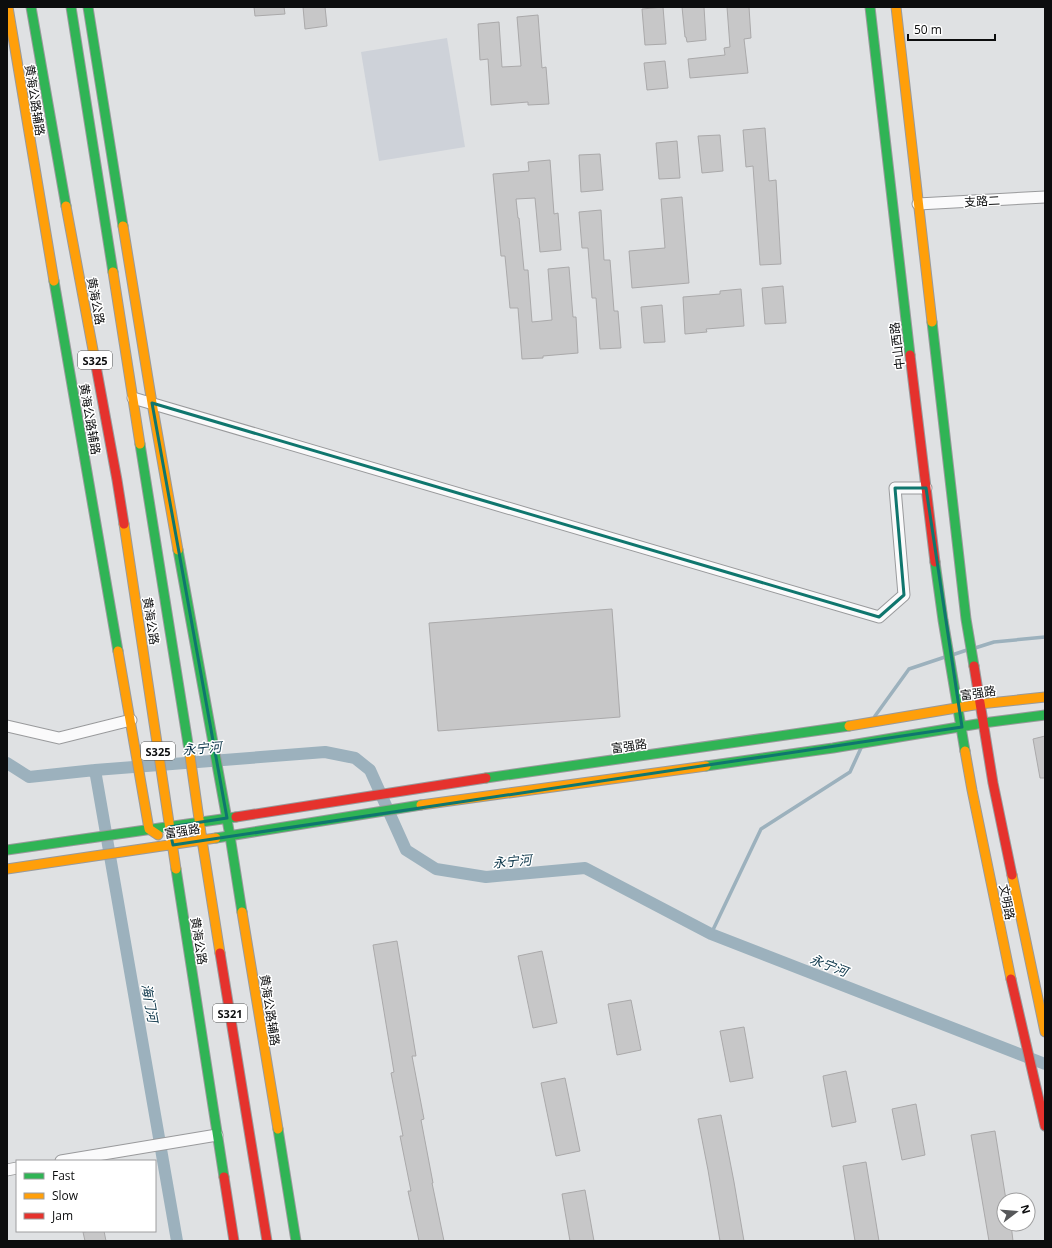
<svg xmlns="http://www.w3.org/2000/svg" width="1052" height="1248" viewBox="0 0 1052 1248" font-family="'Open Sans','Noto Sans SC',sans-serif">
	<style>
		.built { fill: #ced2d9 }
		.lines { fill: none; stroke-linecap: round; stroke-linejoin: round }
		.stream { stroke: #9cb1bd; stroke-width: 3.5 }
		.canal { stroke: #9cb1bd; stroke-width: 12 }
		.building { fill: #c7c7c8; stroke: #aaa9aa }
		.street-casing { stroke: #999a9c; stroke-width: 13 }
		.fast-casing { stroke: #999a9c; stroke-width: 11 }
		.slow-casing { stroke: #999a9c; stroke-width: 11 }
		.jam-casing { stroke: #999a9c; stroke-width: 11 }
		.street { stroke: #fafafb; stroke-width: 11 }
		.fast { stroke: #30b455; stroke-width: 9 }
		.slow { stroke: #ff9f0a; stroke-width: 9 }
		.jam { stroke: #e5322d; stroke-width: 9 }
		.marked { fill: none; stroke: #0f766e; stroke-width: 3; stroke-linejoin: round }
		.labels { text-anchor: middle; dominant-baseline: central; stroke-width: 3; stroke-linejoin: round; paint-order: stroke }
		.shield { fill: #fff; stroke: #555656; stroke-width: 1 }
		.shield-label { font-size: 11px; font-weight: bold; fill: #0c0d0e }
		.street-label { font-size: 12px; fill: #0c0d0e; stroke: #fff }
		.water-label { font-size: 13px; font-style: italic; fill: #083246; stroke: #fff }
	</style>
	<rect width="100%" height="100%" fill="#dfe1e3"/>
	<path class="built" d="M447,38L465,147L379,161L361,52Z"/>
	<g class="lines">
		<path class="stream" d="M975,648L994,642L1045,637
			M952,655L967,650
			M875,716L909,669L945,657
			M711,934L761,829L850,772L861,748"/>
		<path class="canal" d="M7,763L29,777L95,770L325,752L355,758L370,770L406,850L436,869L486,877L585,868L711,934L1045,1064
			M95,770L177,1241"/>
	</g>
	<path class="building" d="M254,7H284L285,14L255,16Z
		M303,7H325L327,26L305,29Z
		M663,7L666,44L645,45L642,9Z
		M682,7H704L706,40L687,42L686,37H685Z
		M727,7H749L751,38L744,39L748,73L690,78L688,59L725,55L724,48L730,47Z
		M538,15L542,68L546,67L549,104L528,105V102L491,105L488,59L480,60L478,24L499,22L502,67L521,66L517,17Z
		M665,61L668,88L647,90L644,63Z
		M765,128L769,181L776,180L781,264L760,265L753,166L746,167L743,130Z
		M720,135L723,171L702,173L698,136Z
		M677,141L680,178L659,179L656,143Z
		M600,154L603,190L581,192L579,155Z
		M550,160L554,214L558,213L561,250L540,252L535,198L516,199L518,218H519L524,270H528L532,322L552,320L548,269L569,267L573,317H576L578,353L543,356V358L522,359L518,308H510L505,256H501L493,174L529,171L528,162Z
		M682,197L689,283L632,288L629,251L665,248L661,199Z
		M601,210L604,260H610L614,311H618L621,348L600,349L596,298H592L588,248H582L579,212Z
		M783,286L786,323L765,324L762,288Z
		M741,289L744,326L706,329L707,332L685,334L683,297L720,294V291Z
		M662,305L665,342L644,343L641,307Z
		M612,609L620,717L438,731L429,623Z
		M1045,736V778H1040L1033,739Z
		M397,941L416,1056H412L424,1119L421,1120L433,1183H432L444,1241H419L408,1191H411L400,1136H403L391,1073L394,1072L373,945Z
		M542,951L557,1023L533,1028L518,956Z
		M631,1000L641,1050L617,1055L608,1004Z
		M744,1027L753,1078L730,1082L720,1031Z
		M846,1071L856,1122L832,1127L823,1076Z
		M565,1078L580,1151L556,1156L541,1083Z
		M916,1104L925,1155L902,1160L892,1109Z
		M721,1115L734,1182L744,1241H720L708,1170L698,1119Z
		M995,1131L1006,1200H1004V1224H1011L1013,1241H989L971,1135Z
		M866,1162L879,1241H855L843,1166Z
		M585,1190L594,1241H570L562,1194Z
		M91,1231H104L106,1241H85L83,1232Z"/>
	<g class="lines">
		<g class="street-casing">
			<path id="street" d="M918,204L1045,197
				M133,398L879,617L904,595L895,488H926
				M7,726L59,738L131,720
				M61,1161L217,1135
				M7,1170L17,1168"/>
		</g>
		<g class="fast-casing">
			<path id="fast" d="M31,7L66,206
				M71,7L113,272
				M88,7L123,226
				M870,7L910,355
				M54,281L118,651
				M932,322L966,619L974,666
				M140,444L190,756
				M178,550L230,836L242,912
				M935,562L943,620L965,751
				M706,766L833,748L983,723L1045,715
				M486,778L849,726
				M216,838L421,805
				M7,850L236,817
				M176,869L224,1177
				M278,1129L296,1241"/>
		</g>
		<g class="slow-casing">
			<path id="slow" d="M8,7L54,281
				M896,7L932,322
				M66,206L96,366
				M123,226L152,403L178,550
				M113,272L140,444
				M124,524L176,869
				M118,651L149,829L158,835
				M849,726L980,704L1045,697
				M965,751L972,790L1011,979
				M190,756L202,840L220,953
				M421,805L706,766
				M7,869L216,838
				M1012,875L1045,1032
				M242,912L278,1129"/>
		</g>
		<g class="jam-casing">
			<path id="jam" d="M910,355L935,562
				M96,366L117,480L124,524
				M974,666L993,783L1012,875
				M236,817L486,778
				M220,953L267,1241
				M1011,979L1045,1126
				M224,1177L234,1241"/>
		</g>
		<use href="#street" class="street"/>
		<use href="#fast" class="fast"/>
		<use href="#slow" class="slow"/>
		<use href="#jam" class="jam"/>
	</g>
	<path class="marked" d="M152,403L879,617L904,595L895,488H926L962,727L173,845L169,827L227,818Z"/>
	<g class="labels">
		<g class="shield">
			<rect x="78" y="351" width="34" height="18" rx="3"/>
			<rect x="141" y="742" width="34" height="18" rx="3"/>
			<rect x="213" y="1004" width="34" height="18" rx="3"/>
		</g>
		<g class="shield-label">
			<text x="95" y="360">S325</text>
			<text x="158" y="751">S325</text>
			<text x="230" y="1013">S321</text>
		</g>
		<g class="street-label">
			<text transform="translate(35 100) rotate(81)">黄海公路辅路</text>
			<text transform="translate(982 201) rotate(-3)">支路二</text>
			<text transform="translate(96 301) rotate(79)">黄海公路</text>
			<text transform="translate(897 346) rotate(-97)">中山西路</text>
			<text transform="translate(90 419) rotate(80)">黄海公路辅路</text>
			<text transform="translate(151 621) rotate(81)">黄海公路</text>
			<text transform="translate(978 693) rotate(-8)">富强路</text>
			<text transform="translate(629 746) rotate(-8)">富强路</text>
			<text transform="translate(182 831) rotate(-9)">富强路</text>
			<text transform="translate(1007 902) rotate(79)">文明路</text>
			<text transform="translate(199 941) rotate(81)">黄海公路</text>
			<text transform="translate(270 1010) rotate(81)">黄海公路辅路</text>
		</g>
		<g class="water-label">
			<text transform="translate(202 748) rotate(-5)">永宁河</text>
			<text transform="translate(512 861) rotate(-5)">永宁河</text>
			<text transform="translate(829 965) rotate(21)">永宁河</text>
			<text transform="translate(150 1003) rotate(80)">海门河</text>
		</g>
	</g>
	<rect width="1052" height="1248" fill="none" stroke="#0c0d0e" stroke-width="16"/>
	<rect x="16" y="1160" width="140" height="72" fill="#ffffff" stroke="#9e9e9f"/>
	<rect x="24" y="1173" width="20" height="6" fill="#30b455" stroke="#9e9e9f"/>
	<text x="52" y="1180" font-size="12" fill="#0c0d0e">Fast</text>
	<rect x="24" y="1193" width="20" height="6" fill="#ff9f0a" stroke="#9e9e9f"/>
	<text x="52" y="1200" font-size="12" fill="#0c0d0e">Slow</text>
	<rect x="24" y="1213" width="20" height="6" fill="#e5322d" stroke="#9e9e9f"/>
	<text x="52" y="1220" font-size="12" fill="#0c0d0e">Jam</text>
	<g transform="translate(1016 1212) rotate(74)"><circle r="19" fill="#ffffff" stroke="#9e9e9f"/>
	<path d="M0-3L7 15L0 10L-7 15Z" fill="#565759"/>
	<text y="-6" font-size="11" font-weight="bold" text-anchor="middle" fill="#0c0d0e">N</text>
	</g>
	<path d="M908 34v6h87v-6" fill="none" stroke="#0c0d0e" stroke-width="2"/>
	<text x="914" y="34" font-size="12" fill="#0c0d0e" stroke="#ffffff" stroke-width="3" paint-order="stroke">50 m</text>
</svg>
